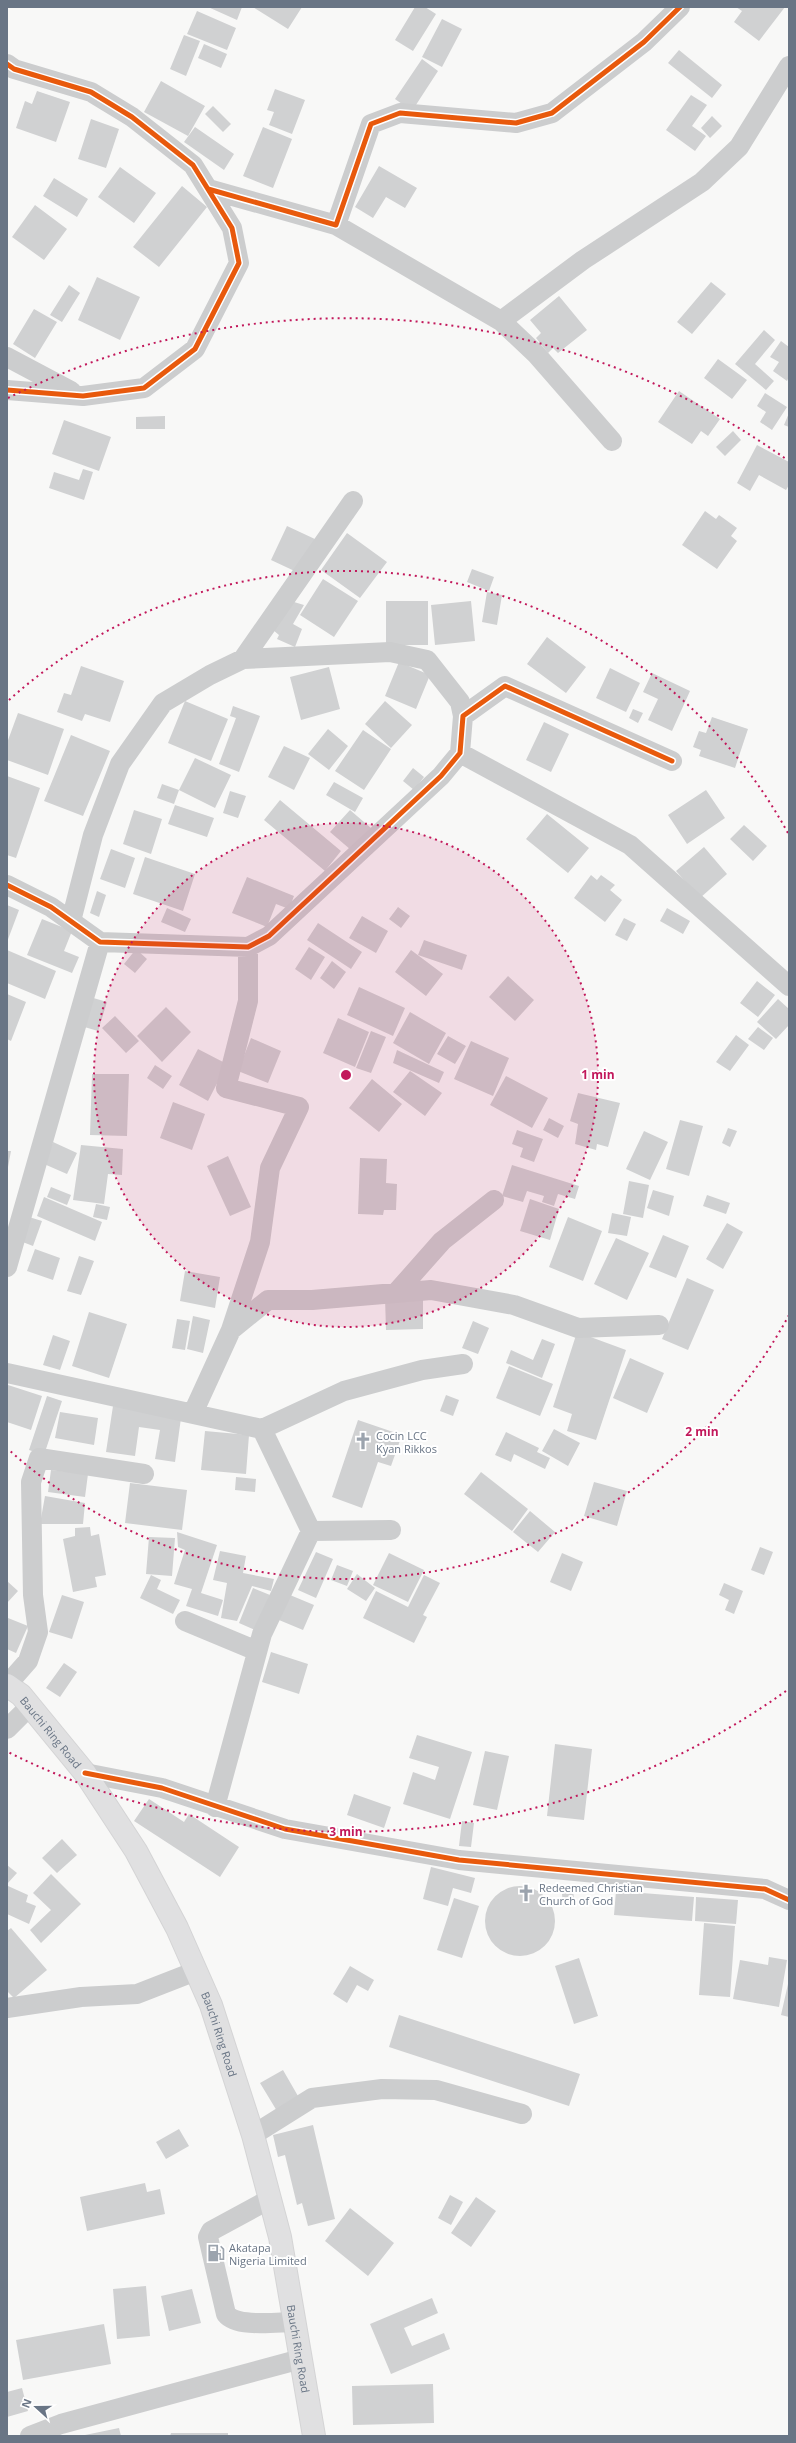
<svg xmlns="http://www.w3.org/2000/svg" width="796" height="2443" viewBox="0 0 796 2443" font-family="'Open Sans',sans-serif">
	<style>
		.building { fill: #d0d1d2 }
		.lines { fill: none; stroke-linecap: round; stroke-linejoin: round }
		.major-casing { stroke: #d4d4d5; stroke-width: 24 }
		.minor { stroke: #cccdce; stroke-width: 20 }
		.major { stroke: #e0e0e1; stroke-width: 22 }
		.cycleway-casing { stroke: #fff; stroke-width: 8 }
		.cycleway { stroke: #e8590c; stroke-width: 5 }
		.ring { fill: none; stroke: #c2185b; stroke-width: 2; stroke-dasharray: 2 4 }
		.labels { text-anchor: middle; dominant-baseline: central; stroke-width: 4; stroke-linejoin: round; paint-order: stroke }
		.poi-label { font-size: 11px; fill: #697585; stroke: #fff; text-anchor: start }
		.street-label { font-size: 11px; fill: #697585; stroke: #fff }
		.centre { fill: #c2185b; stroke: #fff; stroke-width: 2 }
		.ring-label { font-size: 12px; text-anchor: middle; font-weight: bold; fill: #c2185b; stroke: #fff; stroke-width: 4; stroke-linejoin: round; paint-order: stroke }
	</style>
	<rect width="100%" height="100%" fill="#f8f8f7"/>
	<path class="building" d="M208,7H242L237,20Z
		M253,7H302L288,29Z
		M415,7H425L436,14L413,51L395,40Z
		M736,7H785L759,41L734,22L742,11Z
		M197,11L236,28L227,50L187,34Z
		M442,19L462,29L442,67L422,57Z
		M184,35L200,41L186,76L170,69Z
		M204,44L227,54L221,68L198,58Z
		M679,50L722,85L712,98L668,63Z
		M422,59L438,71L412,111L395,99Z
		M161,81L205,106L188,136L144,112Z
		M275,89L305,100L292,134L269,125L274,112L267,110Z
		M37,91L70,102L56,142L16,128L25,101L32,104Z
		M691,95L707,105L692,126L706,136L695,151L666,130Z
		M213,106L231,124L223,132L205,114Z
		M712,116L722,126L710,138L701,128Z
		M91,119L119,129L106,168L78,159Z
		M195,127L234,154L224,170L184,142Z
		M263,127L292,139L273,188L243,176Z
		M379,166L417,188L405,208L386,197L373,218L355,207Z
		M120,167L156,193L134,223L98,197Z
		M54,178L88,199L77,217L43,196Z
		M182,186L207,207L159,267L133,247Z
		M35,205L67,229L44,260L12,237Z
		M97,277L140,297L120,340L78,320Z
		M711,282L726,294L692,334L677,322Z
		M69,285L80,293L62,322L50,315Z
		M559,296L587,330L558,353L553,348L548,353L536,338L541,333L530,320Z
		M34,309L57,322L35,358L13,344Z
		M764,330L775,340L755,364L774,381L766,390L735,364Z
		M781,341L789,347V377L787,381L773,371L779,362L770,357Z
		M718,359L747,380L732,399L704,378Z
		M679,391L720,419L708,436L701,431L692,444L658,422Z
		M765,393L787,407L772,430L760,422L766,412L757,406Z
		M789,413V427L784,425Z
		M165,416V429H136V417Z
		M64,420L111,437L99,471L52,454Z
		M733,431L741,440L725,456L716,447Z
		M757,445L789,462V485L786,490L759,475L750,491L737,483Z
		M83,469L93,472L84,500L49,488L54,472L79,480Z
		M705,511L716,519L719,515L737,528L731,536L737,541L717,569L682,545Z
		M287,526L317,540L301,574L271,560Z
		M347,533L387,562L360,598L321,570Z
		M472,569L494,577L489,591L467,582Z
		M323,579L358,601L334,637L300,615Z
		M487,592L502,595L497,625L482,622Z
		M386,601H428V645H386Z
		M471,601L475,641L435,645L431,605Z
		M294,602L304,605L293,624L302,629L295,647L277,639L279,635L273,630Z
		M547,637L586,667L566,693L527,664Z
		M399,662L430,675L416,709L385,696Z
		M81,666L124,681L110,722L85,714L82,721L57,712L64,693L71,695Z
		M329,667L340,709L301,720L290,677Z
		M610,668L640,683L626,712L596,698Z
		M652,673L690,691L672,731L648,720L658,699L643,692Z
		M185,701L228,719L211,761L168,743Z
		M385,701L412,725L391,748L365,724Z
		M233,706L260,716L239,772L219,764L236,718L230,716Z
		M633,709L643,713L638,723L629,718Z
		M18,713L64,729L48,775L7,760V743Z
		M712,717L748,729L735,768L699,756L701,750L693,747L699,731L706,733Z
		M544,722L569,734L551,772L526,760Z
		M328,729L348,746L329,770L308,754Z
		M363,730L391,749L364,790L335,771Z
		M71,735L110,751L83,816L44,801Z
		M284,746L310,758L294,790L268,777Z
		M195,758L231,775L215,808L179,790Z
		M413,768L424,777L414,790L403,781Z
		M7,776L40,788L16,858L7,855Z
		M334,782L363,798L355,812L326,795Z
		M162,784L179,790L174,804L157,798Z
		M706,790L725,818L687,844L668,815Z
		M230,791L246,796L238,818L223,813Z
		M280,800L341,851L325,871L264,820Z
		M175,805L214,818L207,837L168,824Z
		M134,810L162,819L151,854L123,844Z
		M350,810L371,828L351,850L330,832Z
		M547,814L589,848L568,873L526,839Z
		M744,825L767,846L753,861L730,839Z
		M704,847L727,874L700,898L676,871Z
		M111,849L135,858L125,888L100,879Z
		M145,857L195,874L183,911L133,894Z
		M591,875L597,880L601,875L615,885L610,890L622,900L605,922L574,898Z
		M247,877L294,896L289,909L276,904L267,927L232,913Z
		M97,891L106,895L99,917L90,913Z
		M7,905L19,910L7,942Z
		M398,907L410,916L401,928L389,919Z
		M167,908L191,919L185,932L161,922Z
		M667,908L690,921L683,934L660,921Z
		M362,916L388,931L376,953L349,938Z
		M624,918L636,924L627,941L615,935Z
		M42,919L72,931L64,951L79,957L72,973L27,955Z
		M318,923L362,952L351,969L307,940Z
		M424,940L467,955L462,970L418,955Z
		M309,947L325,957L311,980L295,969Z
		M136,949L147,959L135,973L124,964Z
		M7,950L56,971L45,999L7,983Z
		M411,950L443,974L426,996L395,972Z
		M332,961L346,972L334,989L320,978Z
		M508,976L534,1000L515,1021L489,997Z
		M757,981L775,995L758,1017L740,1003Z
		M359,987L405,1008L393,1036L347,1015Z
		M7,994L26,1002L11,1041L7,1039Z
		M90,997L107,1002L98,1031L81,1026Z
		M778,999L789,1009V1025L776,1039L757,1022Z
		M166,1007L191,1032L162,1062L137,1036Z
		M410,1012L446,1033L429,1064L393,1043Z
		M115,1016L139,1041L126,1053L102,1028Z
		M338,1018L369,1032L355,1067L323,1053Z
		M758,1027L773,1038L764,1050L748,1039Z
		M371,1031L386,1037L371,1073L356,1068Z
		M736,1035L749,1045L730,1071L716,1062Z
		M448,1036L466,1046L455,1064L437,1054Z
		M251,1038L281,1051L268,1083L238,1071Z
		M471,1041L509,1058L493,1096L454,1079Z
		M198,1049L227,1064L208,1101L179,1085Z
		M397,1050L444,1072L439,1083L393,1063Z
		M155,1065L172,1076L163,1089L147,1078Z
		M410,1071L442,1093L425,1116L393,1092Z
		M92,1074H129L127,1136L90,1135Z
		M506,1076L548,1098L532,1128L490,1105Z
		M372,1079L402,1104L379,1132L349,1108Z
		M578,1093L620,1103L608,1147L597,1144L596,1150L575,1144L578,1124L570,1121Z
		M173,1102L205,1114L192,1150L160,1138Z
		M549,1118L564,1126L558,1138L543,1130Z
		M680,1120L703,1126L689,1176L666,1169Z
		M728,1128L737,1131L730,1147L722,1143Z
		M517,1130L543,1139L534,1162L520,1157L523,1148L512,1144Z
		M644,1131L668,1142L650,1180L626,1169Z
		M53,1142L77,1153L67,1174L44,1164Z
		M81,1145L123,1149L122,1175L108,1174L104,1204L73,1200Z
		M7,1151H11L8,1167H7Z
		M228,1156L251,1207L230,1216L207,1166Z
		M360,1158L387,1159L386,1183L397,1184L396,1210H384L383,1215L358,1214Z
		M512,1165L579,1186L575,1199L558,1194L554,1206L542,1202L544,1196L527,1191L523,1202L502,1196Z
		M629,1181L649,1185L643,1218L623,1214Z
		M51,1187L71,1195L67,1205L47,1197Z
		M653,1190L674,1196L669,1216L647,1208Z
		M707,1195L730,1203L726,1214L703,1206Z
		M44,1197L102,1222L95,1241L37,1216Z
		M530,1199L559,1209L550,1240L520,1231Z
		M96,1204L110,1207L107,1220L93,1217Z
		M612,1213L631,1217L627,1236L608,1233Z
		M29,1217L42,1221L33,1246L20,1241Z
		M568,1217L602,1231L583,1281L549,1267Z
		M727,1223L743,1232L723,1269L706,1259Z
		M663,1235L689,1246L676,1278L649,1267Z
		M616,1238L649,1253L627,1300L594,1284Z
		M35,1249L60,1258L53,1280L27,1271Z
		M79,1256L94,1261L81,1295L67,1291Z
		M185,1271L220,1277L215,1308L180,1301Z
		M687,1278L714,1290L688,1350L662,1339Z
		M423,1297V1329L386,1330L385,1298Z
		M89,1312L127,1324L109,1378L72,1366Z
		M193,1316L210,1320L203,1353L187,1349Z
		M177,1319L190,1321L185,1350L172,1348Z
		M473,1321L489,1328L478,1354L462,1348Z
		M577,1332L626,1350L596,1440L567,1431L572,1414L553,1407Z
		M53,1335L70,1341L60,1370L43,1365Z
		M542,1339L555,1344L542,1378L506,1363L511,1350L533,1360Z
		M630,1358L664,1373L647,1413L613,1398Z
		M509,1366L553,1384L540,1416L496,1398Z
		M8,1385L42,1396L31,1430L7,1422Z
		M446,1395L459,1400L453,1416L440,1411Z
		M47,1396L62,1401L44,1455L29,1450Z
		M113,1406L181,1418L175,1462L155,1459L160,1430L139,1427L135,1456L106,1452Z
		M60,1412L98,1418L94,1445L55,1438Z
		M358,1420L402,1435L391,1466L378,1462L362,1508L332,1497Z
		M554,1429L580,1443L568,1466L542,1451Z
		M205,1431L249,1435L246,1474L201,1470Z
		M506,1432L539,1448L537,1452L550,1458L545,1469L514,1454L511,1462L495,1455Z
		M51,1470L88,1474L85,1497L48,1492Z
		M481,1472L528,1509L512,1531L464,1494Z
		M236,1477L256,1479L255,1492L235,1490Z
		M594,1482L627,1491L617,1526L584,1516Z
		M130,1483L187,1490L182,1530L125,1523Z
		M45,1496L85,1503L83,1524H40Z
		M530,1511L555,1532L538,1552L513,1532Z
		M90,1527L91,1536L99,1534L106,1575L95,1577L97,1587L73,1592L63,1539L75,1536V1528Z
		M177,1532L217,1545L201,1593L223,1600L218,1616L186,1606L192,1589L174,1584L185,1550L178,1547Z
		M149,1537L175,1538L172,1576L146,1574Z
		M760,1547L773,1552L764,1575L751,1570Z
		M220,1551L246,1556L243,1573L274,1579L271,1591L252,1586L237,1621L221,1618L227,1583L213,1580Z
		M316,1552L333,1559L316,1598L298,1590Z
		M389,1553L424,1570L408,1602L373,1585Z
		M562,1553L583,1562L571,1591L550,1582Z
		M337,1565L353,1571L347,1586L331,1580Z
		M357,1574L375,1588L366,1601L347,1589Z
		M151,1575L161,1580L157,1589L180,1600L173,1614L140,1598Z
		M424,1575L440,1583L423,1615L427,1617L414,1643L363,1618L376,1591L408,1607Z
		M7,1581L18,1591L7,1603Z
		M724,1583L743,1591L734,1614L725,1610L729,1600L719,1595Z
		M253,1588L270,1595L255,1630L239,1623Z
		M62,1595L84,1602L72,1639L49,1632Z
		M290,1595L314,1605L303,1630L279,1620Z
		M8,1618L28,1626L16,1653L7,1649Z
		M271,1652L308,1664L299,1694L262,1682Z
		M64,1663L77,1672L60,1697L46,1688Z
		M417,1735L472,1752L450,1819L403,1804L413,1772L435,1780L439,1767L409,1758Z
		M555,1744L592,1749L584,1820L547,1816Z
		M485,1751L509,1756L497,1810L473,1805Z
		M354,1794L391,1807L384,1828L347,1815Z
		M149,1799L184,1822L189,1814L239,1847L220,1877L134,1821Z
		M462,1821L474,1823L471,1847L459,1846Z
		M62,1839L77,1855L57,1873L42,1858Z
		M7,1865L17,1873L7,1884Z
		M431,1867L475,1878L471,1893L453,1888L448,1906L423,1899Z
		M51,1874L81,1904L41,1943L30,1930L51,1910L33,1893Z
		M573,1885L574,1902L563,1903L561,1886Z
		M8,1886L28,1895L26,1902L36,1906L29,1924L7,1914Z
		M485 1921a35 35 0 1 1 70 0a35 35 0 1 1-70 0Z
		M616,1891L694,1897L692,1921L614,1915Z
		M696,1897L738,1900L736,1924L695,1921Z
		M454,1898L479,1906L462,1958L437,1950Z
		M704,1923L735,1926L730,1997L699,1995Z
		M11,1928L47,1970L14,1998L7,1991V1931Z
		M769,1957L787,1960L779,2007L733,1999L740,1960L768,1965Z
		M579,1958L598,2016L574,2024L555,1966Z
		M350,1966L374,1980L368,1991L357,1985L347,2003L333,1994Z
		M788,1984H789V2017L781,2015Z
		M399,2015L580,2074L569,2106L389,2047Z
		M283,2070L302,2103L280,2116L260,2083Z
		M313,2125L335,2219L308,2226L302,2203L297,2205L285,2155L278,2157L273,2135Z
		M179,2129L189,2146L166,2159L156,2142Z
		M145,2183L147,2192L160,2189L165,2214L87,2231L80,2197Z
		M450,2195L463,2202L451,2225L438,2218Z
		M476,2197L496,2211L471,2247L451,2233Z
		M350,2208L394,2243L368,2276L325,2241Z
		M146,2286L150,2336L117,2339L113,2289Z
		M192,2289L201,2323L169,2331L161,2296Z
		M432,2298L438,2313L404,2328L412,2346L444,2333L450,2349L391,2374L370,2324Z
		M104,2324L111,2364L23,2380L16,2340Z
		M433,2384L434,2423L353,2425L352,2386Z
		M22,2388L28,2411L7,2417V2392Z
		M119,2428L121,2436H85V2435Z
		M171,2433H228V2436H170Z"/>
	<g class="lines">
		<g class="major-casing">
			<g id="major">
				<path id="s1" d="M7,1685L21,1695L85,1773L136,1851L177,1928L211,2005L253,2135L280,2237L314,2436"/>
			</g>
		</g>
		<path class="minor" d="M7,64L14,69L91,92L132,117L193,165L232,228L239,263L195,349L144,388L83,396L7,390
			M208,189L336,225L371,124L400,113L516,123L552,113L644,42L680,7
			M336,225L501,321L536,354L612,441
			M501,321L583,260L702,182L739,147L789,66
			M7,357L71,391
			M243,659L390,652L427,660L460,702L463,716
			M460,753L630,845L789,986
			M7,885L51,907L100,942L248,947L269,936L441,776L460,753L463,716L505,686L672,761
			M71,921L93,835L120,764L163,703L210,675L243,659L353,501
			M7,1267L100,942
			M396,1293L442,1241L494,1200
			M231,1330L260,1242L270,1168L299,1107L226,1088L248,1001V947
			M7,1373L262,1429L344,1391L422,1370L463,1364
			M193,1413L231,1330L268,1300H312L431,1290L514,1305L578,1328L659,1325
			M262,1429L311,1531
			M185,1621L257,1651
			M7,1685L28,1661L38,1632L33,1595L31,1482L39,1458L144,1474
			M7,1729L30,1706
			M85,1773L162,1788L285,1829L459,1860L765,1889L789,1900
			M215,1807L262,1634L311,1531L391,1530
			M7,2008L81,1997L137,1994L196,1971
			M253,2135L312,2098L382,2089L436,2090L522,2114
			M270,2199L211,2231L208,2237L226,2314C237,2328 277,2322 295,2322
			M30,2436L61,2424L301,2359"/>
		<use href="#major" class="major"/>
		<g class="cycleway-casing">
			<path id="cycleway" d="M7,64L14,69L91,92L132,117L193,165L232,228L239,263L195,349L144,388L83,396L7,390
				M208,189L336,225L371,124L400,113L516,123L552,113L644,42L680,7
				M7,885L51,907L100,942L248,947L269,936L441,776L460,753L463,716L505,686L672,761
				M85,1773L162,1788L285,1829L459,1860L765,1889L789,1900"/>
		</g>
		<use href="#cycleway" class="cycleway"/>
	</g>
	<circle cx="346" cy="1075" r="252" fill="#c2185b" fill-opacity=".12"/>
	<g class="ring">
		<circle cx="346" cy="1075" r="252"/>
		<path d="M789 1315A504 504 0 0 1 9 1450M9 700A504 504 0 0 1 789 835"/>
		<path d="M786 1691A757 757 0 0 1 8 1752M8 398A757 757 0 0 1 786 459"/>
	</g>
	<defs>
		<g id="church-bare" transform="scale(1.38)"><path d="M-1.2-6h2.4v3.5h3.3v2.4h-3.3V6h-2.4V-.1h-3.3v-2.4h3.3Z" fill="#9ba3ad" stroke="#fff" stroke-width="2.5" paint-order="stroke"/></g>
		<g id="fuel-bare" transform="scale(1.38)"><path d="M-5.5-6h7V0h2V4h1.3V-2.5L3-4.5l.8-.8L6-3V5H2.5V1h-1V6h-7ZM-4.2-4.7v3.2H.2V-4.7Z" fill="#9ba3ad" stroke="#fff" stroke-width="2.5" paint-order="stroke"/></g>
	</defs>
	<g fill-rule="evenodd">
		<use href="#church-bare" x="363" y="1441"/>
		<use href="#church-bare" x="526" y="1893"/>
		<use href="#fuel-bare" x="216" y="2253"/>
	</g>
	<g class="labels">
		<g class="poi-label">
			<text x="376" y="1435">Cocin LCC<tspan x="376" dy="13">Kyan Rikkos</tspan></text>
			<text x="539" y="1887">Redeemed Christian<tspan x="539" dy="13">Church of God</tspan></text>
			<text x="229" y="2247">Akatapa<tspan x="229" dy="13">Nigeria Limited</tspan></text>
		</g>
		<g class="street-label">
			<text stroke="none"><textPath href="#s1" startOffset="65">Bauchi Ring Road</textPath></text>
			<text stroke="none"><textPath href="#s1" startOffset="413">Bauchi Ring Road</textPath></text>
			<text stroke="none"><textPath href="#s1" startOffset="738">Bauchi Ring Road</textPath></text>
		</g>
	</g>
	<circle cx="346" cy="1075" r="6" class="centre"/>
	<g class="ring-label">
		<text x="598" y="1079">1 min</text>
		<text x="702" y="1436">2 min</text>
		<text x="346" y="1836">3 min</text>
	</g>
	<rect width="796" height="2443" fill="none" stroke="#697585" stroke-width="16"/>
	<g transform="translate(36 2407) rotate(291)" stroke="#ffffff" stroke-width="3" paint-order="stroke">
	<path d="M0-3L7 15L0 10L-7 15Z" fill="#697585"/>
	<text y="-6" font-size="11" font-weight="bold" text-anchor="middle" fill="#697585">N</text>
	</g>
</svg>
